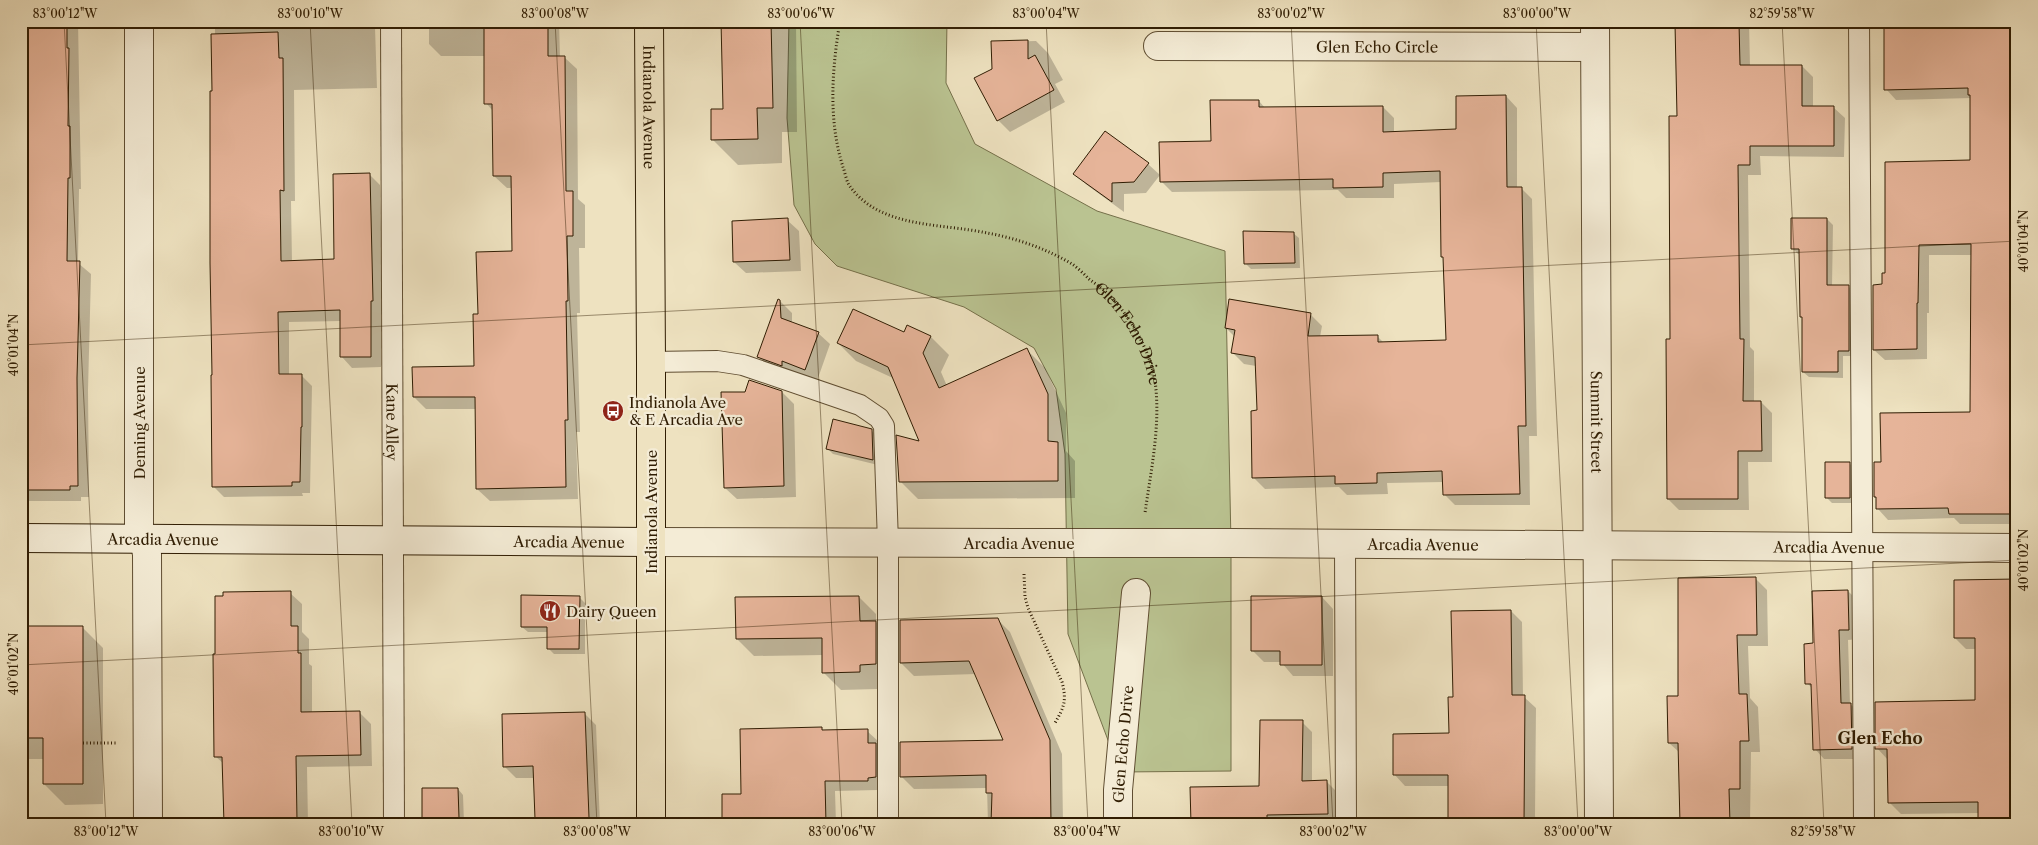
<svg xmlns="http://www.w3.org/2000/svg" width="2038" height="845" viewBox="0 0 2038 845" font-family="'Libre Caslon Text',serif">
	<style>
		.green { fill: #bac391; stroke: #75704a }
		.shadow { fill: #0003 }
		.building { fill: #e6b499; stroke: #301d03 }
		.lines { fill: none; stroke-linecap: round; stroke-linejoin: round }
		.lane-casing { stroke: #604e32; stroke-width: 22 }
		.street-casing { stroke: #604e32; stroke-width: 30 }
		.secondary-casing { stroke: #301d03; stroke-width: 30 }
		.primary-casing { stroke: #301d03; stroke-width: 30 }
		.path { stroke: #301d03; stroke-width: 3; stroke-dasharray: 1 2.5; stroke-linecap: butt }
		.lane { stroke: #f4ecd6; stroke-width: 20 }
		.street { stroke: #f4ecd6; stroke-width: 28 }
		.secondary { stroke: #f4ecd6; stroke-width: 28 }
		.primary { stroke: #eee2c0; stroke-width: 28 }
		.street-bridge-casing { stroke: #604e32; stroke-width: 30; stroke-linecap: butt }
		.street-bridge { stroke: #f4ecd6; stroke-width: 28 }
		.ticks { fill: none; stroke: #301d03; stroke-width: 1; stroke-opacity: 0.45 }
		.labels { text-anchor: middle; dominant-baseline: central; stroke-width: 4.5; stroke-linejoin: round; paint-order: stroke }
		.street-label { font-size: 15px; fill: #301d03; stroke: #f4ecd6 }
		.poi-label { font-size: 15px; fill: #301d03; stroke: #f4ecd6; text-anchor: start }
		.neighbourhood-label { font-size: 16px; font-weight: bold; fill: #301d03; stroke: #f4ecd6 }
		.neatline { fill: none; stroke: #301d03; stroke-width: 2 }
		.ticks-label { font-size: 12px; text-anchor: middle; fill: #301d03 }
	</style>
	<rect width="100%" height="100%" fill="#eee2c0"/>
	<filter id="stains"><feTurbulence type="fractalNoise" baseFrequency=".004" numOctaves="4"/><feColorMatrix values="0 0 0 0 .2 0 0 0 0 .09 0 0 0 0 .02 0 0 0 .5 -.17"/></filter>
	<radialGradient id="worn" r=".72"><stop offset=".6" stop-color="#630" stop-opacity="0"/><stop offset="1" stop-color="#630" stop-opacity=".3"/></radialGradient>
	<path class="green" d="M789,21H947L946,83L975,144L1097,211L1225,251L1231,543V771L1120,772L1068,634L1065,454L1056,389L1034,348L964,307L837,266L815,244L794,205L787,118Z"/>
	<path class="shadow" d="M21,21H78L81,189H79L78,263L91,274L88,390L89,497H81V501H21Z
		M215,21H386V26L375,27L377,88L294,90L295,201H291L292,262L336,260L369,174L380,185L383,311H381V367L352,368L342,357L341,321L289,322V375H301L312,386L310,493H302L303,496L224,497L213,486Z
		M429,21H559L560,57H564L577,69L578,199L585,205V248H579L580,313H577L580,432H576L578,499L490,501L477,489L476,409H426L414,397L475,367L479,315L513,252V188H507L494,176L493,111L486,103L485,56H441L429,44Z
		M722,21H796L797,132H782V163L738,165L713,140L724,110Z
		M1675,21H1749L1750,66H1802L1813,77V107H1833L1845,118L1844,157L1760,156L1761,175H1748L1750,347L1754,351V402H1761L1772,413V462H1748L1749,510H1679L1668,499L1678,117Z
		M2017,21V524H1960L1954,518L1888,520L1878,509L1877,499L1875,497L1882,464L1971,413L1972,255H1929V313H1927V359L1885,360L1874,350L1886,274L1971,161V98L1896,100L1886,89Z
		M1036,41L1048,53L1063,80L1055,84L1065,102L1010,132L998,120L993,42Z
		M1506,96L1517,108V188H1521L1532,199L1537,436H1529L1530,505H1455L1444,494V482L1387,483L1388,494L1347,495L1339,487L1265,489L1254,478L1258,412L1256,366L1244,364L1233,353L1235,337L1226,328L1311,315L1322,326L1320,337L1377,336L1384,343L1447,342L1441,182L1394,184V198H1346L1338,190L1172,192L1161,181L1212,142L1259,101L1265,108L1383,107L1394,118V132L1458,130Z
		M1148,164L1160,175L1146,193L1124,194V212L1087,185L1075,174Z
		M1827,219L1833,225L1832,287L1848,286L1854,292V356H1843V378L1809,377L1803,372L1801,254H1798L1792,248Z
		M787,220L799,231L801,271L746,273L734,262Z
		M1293,233L1299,238L1300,268L1251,269L1245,263Z
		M780,301L792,313V323L818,333L830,344L817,381L770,369L759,357Z
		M908,327L931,337L949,355L941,372L947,386L1027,350L1045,368L1066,413V451L1075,461V498L918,499L900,481L921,443L895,379L856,361L838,343L904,334Z
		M782,392L794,404L796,497L737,499L725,488Z
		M871,430L877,436L878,465L833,454L827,448Z
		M1849,463L1855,469V503H1832L1826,497Z
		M1755,578L1767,590L1768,646H1748L1750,698L1758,707L1760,752H1751L1750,824H1681L1679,752L1669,743L1680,697Z
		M2017,580L1979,813L1901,814L1889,802L1888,760L1877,748L1977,701L1976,649H1966L1955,638Z
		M1848,591L1858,601L1859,639L1848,640L1850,704L1861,714V759H1824L1815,749L1813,689L1807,683L1815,645Z
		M290,593L302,604V632L309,639V664L312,666V713H360L371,724L372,766L307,767L308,824H224V764L215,756L216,655Z
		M579,597L585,603V654H554L548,648L549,632H528L522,627Z
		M859,597L876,614V622L892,639V681H877V689L841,690L824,673L823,655L754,656L737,639Z
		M1322,597L1333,609V676H1293L1281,662H1264L1252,650Z
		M1511,611L1522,622L1523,696L1536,708L1535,816L1537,824H1449V786H1405L1394,774L1450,734L1454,698Z
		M997,619L1010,632L1062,754L1063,824H988L987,788L914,789L901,776L1005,742L976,674L914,676L901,663Z
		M21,627H82L103,648V804L65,805L44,784V759H21Z
		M584,713L596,725L600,824H536L535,778H516L504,766Z
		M1302,722L1312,732V782L1326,781L1336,791L1337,823L1192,824L1261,787Z
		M821,729L824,731H867L878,741V746L886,755L878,790L835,791L836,824H723L743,795Z
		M458,789L463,795L464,823L429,824L424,818Z"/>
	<path class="building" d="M21,21H67V48H69L68,126H70V178H68L67,261H80L77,378L78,486H70V490H21Z
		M484,21H548V56H565L566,191H573V236H567L568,301H566L568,420H565L566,487L476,489L475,397H413L412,367L474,366L473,314H478L476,252L512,251L511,176H493L492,104H484Z
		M721,21H771L773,108H757L758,139L711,140V109H723Z
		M1884,21H2017V514H1949L1948,508L1876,509V497H1874V462H1881L1880,413L1970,412L1971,244L1919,245L1918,303H1917V349L1873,350V285L1882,284V273H1885V162L1970,160V95H1968V88L1884,90Z
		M1739,23L1740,65H1802V106H1834V146H1750V165H1738L1740,339H1744L1743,401H1761L1762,451H1738V499H1667L1666,339H1670L1669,116H1677L1675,24Z
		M278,32L279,58H283L284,191L280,190L281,261L334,259L333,174L370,173L373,301H371V357H340V310L278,312L279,374H302V427H301L300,482H292V486L212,487L211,375H212L210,263V91H212L211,34Z
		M1028,40V59L1035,55L1054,90L997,121L974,78L992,69L991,41Z
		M1506,95L1507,187H1522L1526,426H1518L1520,494L1443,495L1442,471L1377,473V483L1335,484V476L1252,478L1251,411L1257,410L1255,357L1231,353L1235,330L1225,328L1229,299L1311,313L1308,336L1378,335V342L1446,340L1443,257H1441L1440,171L1383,173V187L1333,188V179L1160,182L1159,142L1211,141L1210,100H1259V107L1383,106V132L1456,129V96Z
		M1105,131L1149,163L1134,182L1112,183V202L1073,174Z
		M788,218L790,260L733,262L732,221Z
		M1791,218H1827V285H1849V351H1838V372H1802V317H1800L1799,249H1791Z
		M1243,231L1294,232L1295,263L1244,264Z
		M778,299L780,300L781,318L819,332L805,370L782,361V366L757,357Z
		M853,309L904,332L907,325L931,336L923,353L939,388L1027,348L1048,394V441L1058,442V481L899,482L896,435L919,441L888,367L837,343Z
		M749,380L782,391L784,486L724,488L721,392H745Z
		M833,419L872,429L873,460L826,449Z
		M1825,462H1850V498H1825Z
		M1756,577L1757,635H1737L1739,694H1747L1749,741H1740V789H1729L1730,824H1680L1678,743H1668L1667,696H1678V578Z
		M2017,579V824H1978V802L1888,803L1887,749H1875V702L1975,700V638H1954V580Z
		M1848,590L1849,630H1839L1841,703H1851L1852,749L1813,750L1811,684H1805L1804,644L1813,643L1812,591Z
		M291,591V626H298V653H301V712L360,711L361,755L296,756L297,821H290V824H224L222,757H214L213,654H215V596H223V592Z
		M521,595L580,596L579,649H547V627H521Z
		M859,596L860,621H876V664L860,665V672L822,673V638L736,639L735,597Z
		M1251,596H1322V665H1280V651H1251Z
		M1511,610L1512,695H1525L1524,824H1448V775H1393V734L1449,733L1448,697H1453L1451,611Z
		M998,618L1050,740L1051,824H991L992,793H986V775L900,777V742L1003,740L969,661L900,663V620Z
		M21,626H83V784H43V738H21Z
		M585,712L589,818L535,819L533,766L503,767L502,714Z
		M1260,720H1303L1302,781L1327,780L1328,814L1267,815V824H1191L1190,787L1259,786Z
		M822,727V730L868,729V743H876V777L868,778V781H825L826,824H722V794H741L740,729Z
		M422,788H458L459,818L422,819Z"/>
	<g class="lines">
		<g class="lane-casing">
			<g id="lane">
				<path id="s2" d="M391,21L394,824"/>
				<path d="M1859,21L1864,824"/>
				<path d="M651,362L717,361L743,365L860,405L879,418L884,426L888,543V824"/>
				<path d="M1345,545L1346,824"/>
			</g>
		</g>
		<g class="street-casing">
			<g id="street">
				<path d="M139,21V532L144,539L147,554L148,824"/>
				<path id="s3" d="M1595,21L1599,824"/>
				<path id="s4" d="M1158,46L1595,47"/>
				<path d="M650,542L1065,543"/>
				<path id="s5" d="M1231,543L2017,548"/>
				<path id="s6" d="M1118,824V790L1136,593"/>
			</g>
		</g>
		<g class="secondary-casing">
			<g id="secondary">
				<path id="s7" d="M21,538L650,542"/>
			</g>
		</g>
		<g class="primary-casing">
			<g id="primary">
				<path id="s8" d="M649,21L651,362V824"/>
			</g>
		</g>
		<g class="path">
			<path id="s1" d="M840,21C832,69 828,120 843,167C845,172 846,180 849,185C879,229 942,223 987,233C1016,238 1047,249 1072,264C1078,268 1084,274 1089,279C1097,285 1106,291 1112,298C1132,320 1150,351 1155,381C1161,424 1151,470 1145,513"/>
			<path d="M1024,574L1025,597L1028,608L1062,682C1067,701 1064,707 1055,723"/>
			<path d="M83,743H117"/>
		</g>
		<use href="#lane" class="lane"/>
		<use href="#street" class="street"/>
		<use href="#secondary" class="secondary"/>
		<use href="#primary" class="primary"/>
		<g class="street-bridge-casing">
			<path id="street-bridge" d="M1065,543H1231"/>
		</g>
		<use href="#street-bridge" class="street-bridge"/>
	</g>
	<path class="ticks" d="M64,21L106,824M310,21L352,824M555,21L597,824M800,21L842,824M1046,21L1088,824M1291,21L1333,824M1536,21L1578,824M1782,21L1824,824M21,26L119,21M21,345L2017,241M21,665L2017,560"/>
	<defs>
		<g id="bus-disc" transform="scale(1.125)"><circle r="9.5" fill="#8f2418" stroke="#f4ecd6"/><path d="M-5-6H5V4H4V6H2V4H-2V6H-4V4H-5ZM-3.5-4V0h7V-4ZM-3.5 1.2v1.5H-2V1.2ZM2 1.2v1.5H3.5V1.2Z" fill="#fff"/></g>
		<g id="restaurant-disc" transform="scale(1.125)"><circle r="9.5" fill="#8f2418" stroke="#f4ecd6"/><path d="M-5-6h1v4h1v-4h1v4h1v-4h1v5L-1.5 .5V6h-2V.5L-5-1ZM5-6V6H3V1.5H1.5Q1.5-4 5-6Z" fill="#fff"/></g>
	</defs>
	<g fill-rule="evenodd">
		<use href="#bus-disc" x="613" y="411"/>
		<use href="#restaurant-disc" x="550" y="611"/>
	</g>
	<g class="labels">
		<g class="street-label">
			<text stroke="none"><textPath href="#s4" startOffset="219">Glen Echo Circle</textPath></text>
			<text stroke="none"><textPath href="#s8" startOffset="86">Indianola Avenue</textPath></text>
			<text stroke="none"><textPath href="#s1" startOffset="500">Glen Echo Drive</textPath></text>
			<text stroke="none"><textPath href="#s3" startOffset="401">Summit Street</textPath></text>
			<text transform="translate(139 423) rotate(-90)">Deming Avenue</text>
			<text stroke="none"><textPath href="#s2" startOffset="401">Kane Alley</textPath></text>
			<text transform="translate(651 512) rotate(-90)">Indianola Avenue</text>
			<text stroke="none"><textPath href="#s7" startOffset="142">Arcadia Avenue</textPath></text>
			<text stroke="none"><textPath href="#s7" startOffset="548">Arcadia Avenue</textPath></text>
			<text x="1019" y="543">Arcadia Avenue</text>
			<text stroke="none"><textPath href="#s5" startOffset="192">Arcadia Avenue</textPath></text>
			<text stroke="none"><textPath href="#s5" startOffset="598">Arcadia Avenue</textPath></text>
			<text stroke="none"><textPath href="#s6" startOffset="80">Glen Echo Drive</textPath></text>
		</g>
		<g class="poi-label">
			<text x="629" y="402">Indianola Ave<tspan x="629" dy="17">&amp; E Arcadia Ave</tspan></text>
			<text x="566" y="611">Dairy Queen</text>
		</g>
		<g class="neighbourhood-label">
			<text x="1880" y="738">Glen Echo</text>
		</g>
	</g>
	<rect width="2038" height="845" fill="none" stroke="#eee2c0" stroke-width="55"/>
	<rect x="28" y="28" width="1982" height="790" class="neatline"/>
	<g class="ticks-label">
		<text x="65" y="18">83°00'12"W</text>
		<text x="310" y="18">83°00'10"W</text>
		<text x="555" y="18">83°00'08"W</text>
		<text x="801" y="18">83°00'06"W</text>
		<text x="1046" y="18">83°00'04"W</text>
		<text x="1291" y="18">83°00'02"W</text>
		<text x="1537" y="18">83°00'00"W</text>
		<text x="1782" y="18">82°59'58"W</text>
		<text transform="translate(2024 241) rotate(-90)" y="4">40°01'04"N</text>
		<text transform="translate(14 345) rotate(-90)" y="4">40°01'04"N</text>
		<text transform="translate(2024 560) rotate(-90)" y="4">40°01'02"N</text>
		<text transform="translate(14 664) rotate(-90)" y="4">40°01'02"N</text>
		<text x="106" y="836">83°00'12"W</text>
		<text x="351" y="836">83°00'10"W</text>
		<text x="597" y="836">83°00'08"W</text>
		<text x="842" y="836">83°00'06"W</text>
		<text x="1087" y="836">83°00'04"W</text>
		<text x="1333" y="836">83°00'02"W</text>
		<text x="1578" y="836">83°00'00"W</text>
		<text x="1823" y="836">82°59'58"W</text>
	</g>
	<rect width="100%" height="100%" filter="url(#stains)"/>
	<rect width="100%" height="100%" fill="url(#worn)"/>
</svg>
